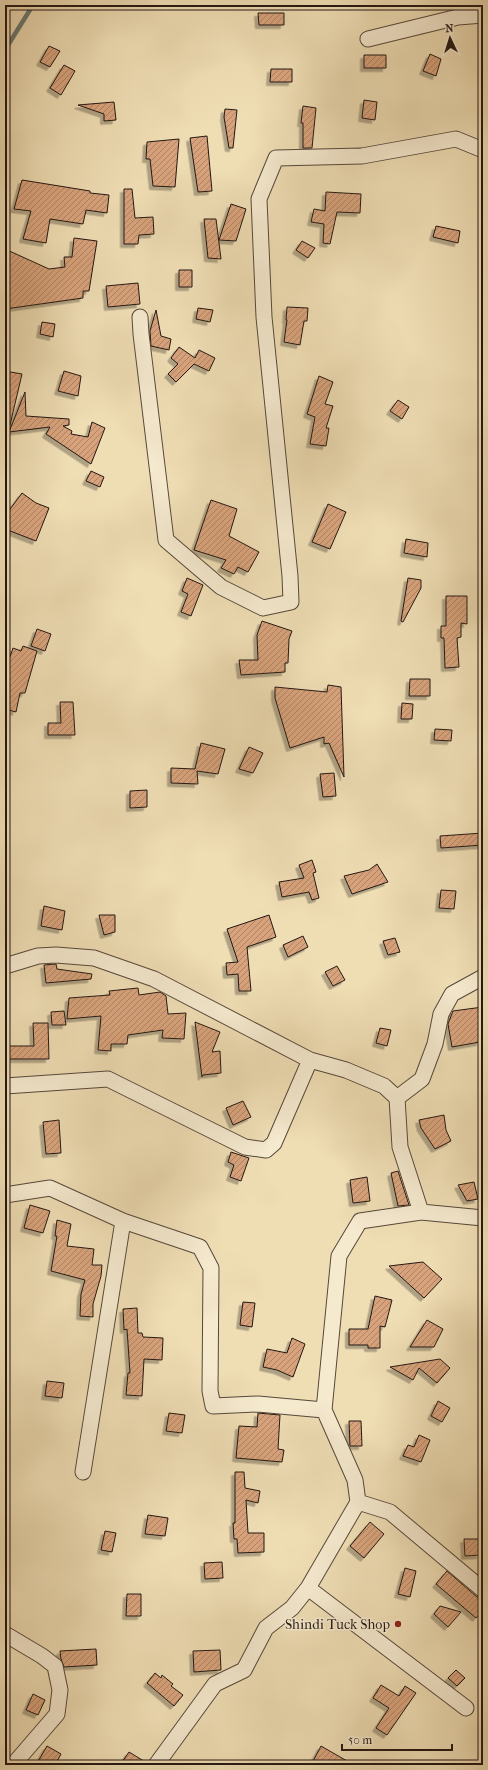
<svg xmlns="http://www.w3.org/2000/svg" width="488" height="1770" viewBox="0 0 488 1770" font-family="'IM FELL French Canon',serif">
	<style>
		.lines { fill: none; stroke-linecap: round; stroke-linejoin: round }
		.stream { stroke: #6a7973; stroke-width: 4.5 }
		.building { fill: url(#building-hatch); stroke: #231712; filter: url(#shadow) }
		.minor-casing { stroke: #56483a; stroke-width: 17 }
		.minor { stroke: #f5e9ce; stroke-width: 15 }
		.poi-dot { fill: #8f2418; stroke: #f5e9ce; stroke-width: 1.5 }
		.labels { text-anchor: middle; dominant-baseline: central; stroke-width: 3; stroke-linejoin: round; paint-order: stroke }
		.poi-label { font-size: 14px; fill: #231712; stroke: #f5e9ce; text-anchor: end }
	</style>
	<defs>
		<pattern id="building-hatch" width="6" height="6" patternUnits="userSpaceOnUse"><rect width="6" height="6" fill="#d8a37c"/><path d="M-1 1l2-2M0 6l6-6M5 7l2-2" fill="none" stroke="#af8464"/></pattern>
		<filter id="shadow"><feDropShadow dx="-3.5" dy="3.5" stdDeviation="0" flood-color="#0004"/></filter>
	</defs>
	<rect width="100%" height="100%" fill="#efddb4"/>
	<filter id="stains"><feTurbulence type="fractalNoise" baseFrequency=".005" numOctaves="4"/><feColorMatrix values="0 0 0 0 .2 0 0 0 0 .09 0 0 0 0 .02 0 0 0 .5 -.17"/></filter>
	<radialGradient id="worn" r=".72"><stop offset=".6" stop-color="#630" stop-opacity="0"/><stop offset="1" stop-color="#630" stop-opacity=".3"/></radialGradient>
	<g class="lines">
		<path class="stream" d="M5,50L33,5"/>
	</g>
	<path class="building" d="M258,13H284V25H259Z
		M49,46L60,51L50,67L40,62Z
		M430,54L441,59L436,76L423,71Z
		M364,55H386V68H364Z
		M64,65L75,71L61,95L50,88Z
		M271,69H292V82H270Z
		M364,100L377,102L375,120L362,118Z
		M114,102L116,120L104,121V114L78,105Z
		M303,106L316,108L312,148H303V123H301Z
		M225,109L237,110L233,148H229L224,117Z
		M207,136L212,191L198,192L190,138Z
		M179,139L175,187L153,186L150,159H146L147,142Z
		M22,180L90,191V193L109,195L107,213L86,210L83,224L50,219L46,243L23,239L31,211L14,209Z
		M124,189H132L135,218L153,217L154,234L139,235L138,244H124Z
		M326,192L361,194L360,213L337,212L330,244L323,243L324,224L311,222L314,209L325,211Z
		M231,204L246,209L236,241L219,240Z
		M204,219H216L221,259L208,258Z
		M436,226L460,231L458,243L433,237Z
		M74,238L97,241L89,291H83V298L5,309V249L49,269L65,267L64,257H72Z
		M302,241L315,248L308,258L296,250Z
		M179,270H192V287H179Z
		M138,283L140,304L108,307L106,286Z
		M287,307L308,308L307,321H304L300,345L284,342L287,320H286Z
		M198,308L213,310L210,322L196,319Z
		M156,310L161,336L171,339L169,350L151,346L150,331Z
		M42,322L55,324L53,337L40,334Z
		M179,347L195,358L199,350L215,358L209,371L194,364L176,382L168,374L178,364L171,358Z
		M5,371L22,374L10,425H5Z
		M64,371L81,376L78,396L58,391Z
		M319,376L333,382L325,404L333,406L326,428H329L326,446L310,444L315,417L307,414Z
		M25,392L26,416L69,419V425L63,426L72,431L71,434L88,437L92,422L105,428L91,464L46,434L50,427L9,432Z
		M398,400L409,407L402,419L390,411Z
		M91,471L104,477L100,487L86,481Z
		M22,493L36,503L49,508L36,541L5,529V516Z
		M211,500L237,509L229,536L259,552L248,572L238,567L234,574L221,568L226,560L194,550Z
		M328,504L346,512L330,549L312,542Z
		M406,539L428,543L427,557L404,553Z
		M187,578L203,585L191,616L181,612L188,594L182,591Z
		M408,578L421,580V588L403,622L401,621Z
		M446,596H467V624L461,623V637L457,638L459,667L445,668L444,638H441V626H446Z
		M262,621L292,631L289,639L288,663H285V672L241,675L239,660H258L257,635Z
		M37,629L51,634L45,651L31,646Z
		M23,646L37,651L25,693H20L16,712L5,709V671L13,648L21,651Z
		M410,679H430V696H409Z
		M328,685L341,687L344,777L329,743L324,744V737L290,748L275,698V687L327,692Z
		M60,702H73L75,735H48V723H61Z
		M402,703L413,704L412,719H401Z
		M435,729L452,730L451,741L434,740Z
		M201,743L225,749L218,774L197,771L198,784L171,783V768L195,769Z
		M249,747L263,753L253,773L239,769Z
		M334,773L336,796L323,797L320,774Z
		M147,790V807L130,808V791Z
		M483,833V845L441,848L440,836Z
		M312,860L316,872L313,873L319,898L312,900L309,892L282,897L279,882L304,878L299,865Z
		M377,864L388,882L352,894L344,876L369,870Z
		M441,890L456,891L454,909L439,908Z
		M44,906L65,911L62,930L41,926Z
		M99,915H115V932L104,935Z
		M269,915L276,937L247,947L251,991H239L238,974L227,975L226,963L238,962L227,929Z
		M303,936L308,947L288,957L283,945Z
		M395,938L400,952L388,955L383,941Z
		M56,964L57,969L92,974L91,979L46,983L44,965Z
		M337,966L345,980L333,986L325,972Z
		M138,988L139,995L160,992L166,996L168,1014L186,1013L184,1039L162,1038L163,1030L128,1035L127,1044H111V1051L98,1050L101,1016L67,1019L69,998L110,995L109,991Z
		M483,1007V1039L480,1038V1042L452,1047L448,1024L453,1011Z
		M64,1011L66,1025H52L51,1012Z
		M195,1022L220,1032L212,1052L220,1051L221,1073L203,1075L202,1077Z
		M33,1023H48L49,1059H6V1046H34Z
		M380,1028L391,1030L387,1046L376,1043Z
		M243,1101L251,1117L233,1125L226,1108Z
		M444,1115L446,1130L451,1141L435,1149L421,1128L419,1120Z
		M59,1120L61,1153L46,1154L43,1122Z
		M231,1152L249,1158L241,1181L230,1177L234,1165L228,1162Z
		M398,1171L409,1205L398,1206L391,1173Z
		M367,1177L370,1201L353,1203L350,1180Z
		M474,1182L478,1199L467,1201L458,1185Z
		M30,1205L50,1211L43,1233L24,1228Z
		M57,1220L71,1224L67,1246L94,1249L92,1265H102L101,1276L93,1304V1317L80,1316L81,1294L85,1280L51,1271L57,1236H55Z
		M423,1262L442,1279L424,1298L389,1266Z
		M375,1296L392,1300L385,1327L380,1326V1348H368V1345H349V1329H368Z
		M243,1302L255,1303L252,1327L240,1325Z
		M137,1308L138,1333H142L143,1337L163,1338L162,1360L144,1359L142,1396L126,1395L128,1373H130L127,1329L124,1330L123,1309Z
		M427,1320L443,1329L434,1347H410Z
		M292,1338L305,1344L293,1377L277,1370L263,1367L267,1349L287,1353Z
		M440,1359L450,1368L437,1383L419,1368L413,1380L390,1367Z
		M47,1381L64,1383L62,1398L45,1396Z
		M438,1401L450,1408L442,1422L431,1416Z
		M169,1413L185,1415L182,1433L166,1431Z
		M258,1413L280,1415L278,1449L284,1450L282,1462L236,1458L239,1426L257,1427Z
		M349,1421H361L362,1446H350Z
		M419,1435L430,1440L421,1462L403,1456L408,1445L414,1447Z
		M235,1472H244L245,1488L260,1491L258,1503L246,1500L248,1533H264V1552L238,1553L237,1539H234L233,1523H235Z
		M148,1515L168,1518L165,1536L145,1534Z
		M370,1522L384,1534L364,1558L350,1546Z
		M105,1531L116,1533L112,1552L101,1550Z
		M464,1539H480V1555L465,1556Z
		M222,1562L223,1578L205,1579L204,1563Z
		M405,1568L416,1571L410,1597L398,1594Z
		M447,1571L477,1597L483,1600V1610L476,1618L436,1584Z
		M127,1594H141V1616H126Z
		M440,1606L461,1612L448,1627L434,1614Z
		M96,1649L97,1665L64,1667L61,1659L60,1651Z
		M220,1650L221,1670L194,1672L193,1651Z
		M456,1670L465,1678L457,1686L448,1678Z
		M155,1673L161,1678L162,1675L173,1684L171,1686L183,1695L174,1706L147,1683Z
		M381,1685L399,1696L405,1686L416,1693L387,1735L376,1728L389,1708L373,1698Z
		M33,1694L45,1700L38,1715L26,1710Z
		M47,1746L61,1754L55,1765H36Z
		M321,1746L354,1765H311Z
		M129,1752L147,1763V1765H120Z"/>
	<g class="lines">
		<g class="minor-casing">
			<path id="minor" d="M368,39L458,17L483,15
				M140,317L141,334L166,540L221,587L263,608L291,602L290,576L264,317L259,199L276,158L362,156L456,139L483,150
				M5,966L38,956L56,955L94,958L154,979L310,1060L346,1070L384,1086L397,1098L400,1147L421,1212
				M5,1086L108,1079L245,1147L266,1150L274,1143L310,1060
				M397,1098L422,1079L435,1044L441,1014L452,994L483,977
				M5,1195L50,1188L123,1221L200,1247L211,1268L210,1391L213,1406L258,1404L324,1410
				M83,1472L123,1221
				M358,1502L390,1512L483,1590
				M308,1588L466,1708
				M5,1634L42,1656L55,1666L60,1690L57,1714L13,1765
				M156,1765L215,1684L244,1670L266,1628L292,1608L308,1588L358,1502L355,1480L324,1410L339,1256L360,1221L421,1212L483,1218"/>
		</g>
		<use href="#minor" class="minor"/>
	</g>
	<circle class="poi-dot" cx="398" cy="1624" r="4"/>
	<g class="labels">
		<g class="poi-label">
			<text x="390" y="1624">Shindi Tuck Shop</text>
		</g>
	</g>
	<rect width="488" height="1770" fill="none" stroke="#efddb4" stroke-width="20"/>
	<rect x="6" y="6" width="476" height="1758" fill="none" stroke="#231712" stroke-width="2"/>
	<rect x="10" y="10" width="468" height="1750" fill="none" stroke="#231712"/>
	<g transform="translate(450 38) rotate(356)" stroke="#f5e9ce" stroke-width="3" paint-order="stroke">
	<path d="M0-3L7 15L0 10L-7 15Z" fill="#231712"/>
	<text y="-6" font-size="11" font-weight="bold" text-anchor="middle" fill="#231712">N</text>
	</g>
	<path d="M342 1744v6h110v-6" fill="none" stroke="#231712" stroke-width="2"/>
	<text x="348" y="1744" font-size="12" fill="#231712" stroke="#f5e9ce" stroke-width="3" paint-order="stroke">50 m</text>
	<rect width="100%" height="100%" filter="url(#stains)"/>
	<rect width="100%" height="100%" fill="url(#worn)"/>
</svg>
